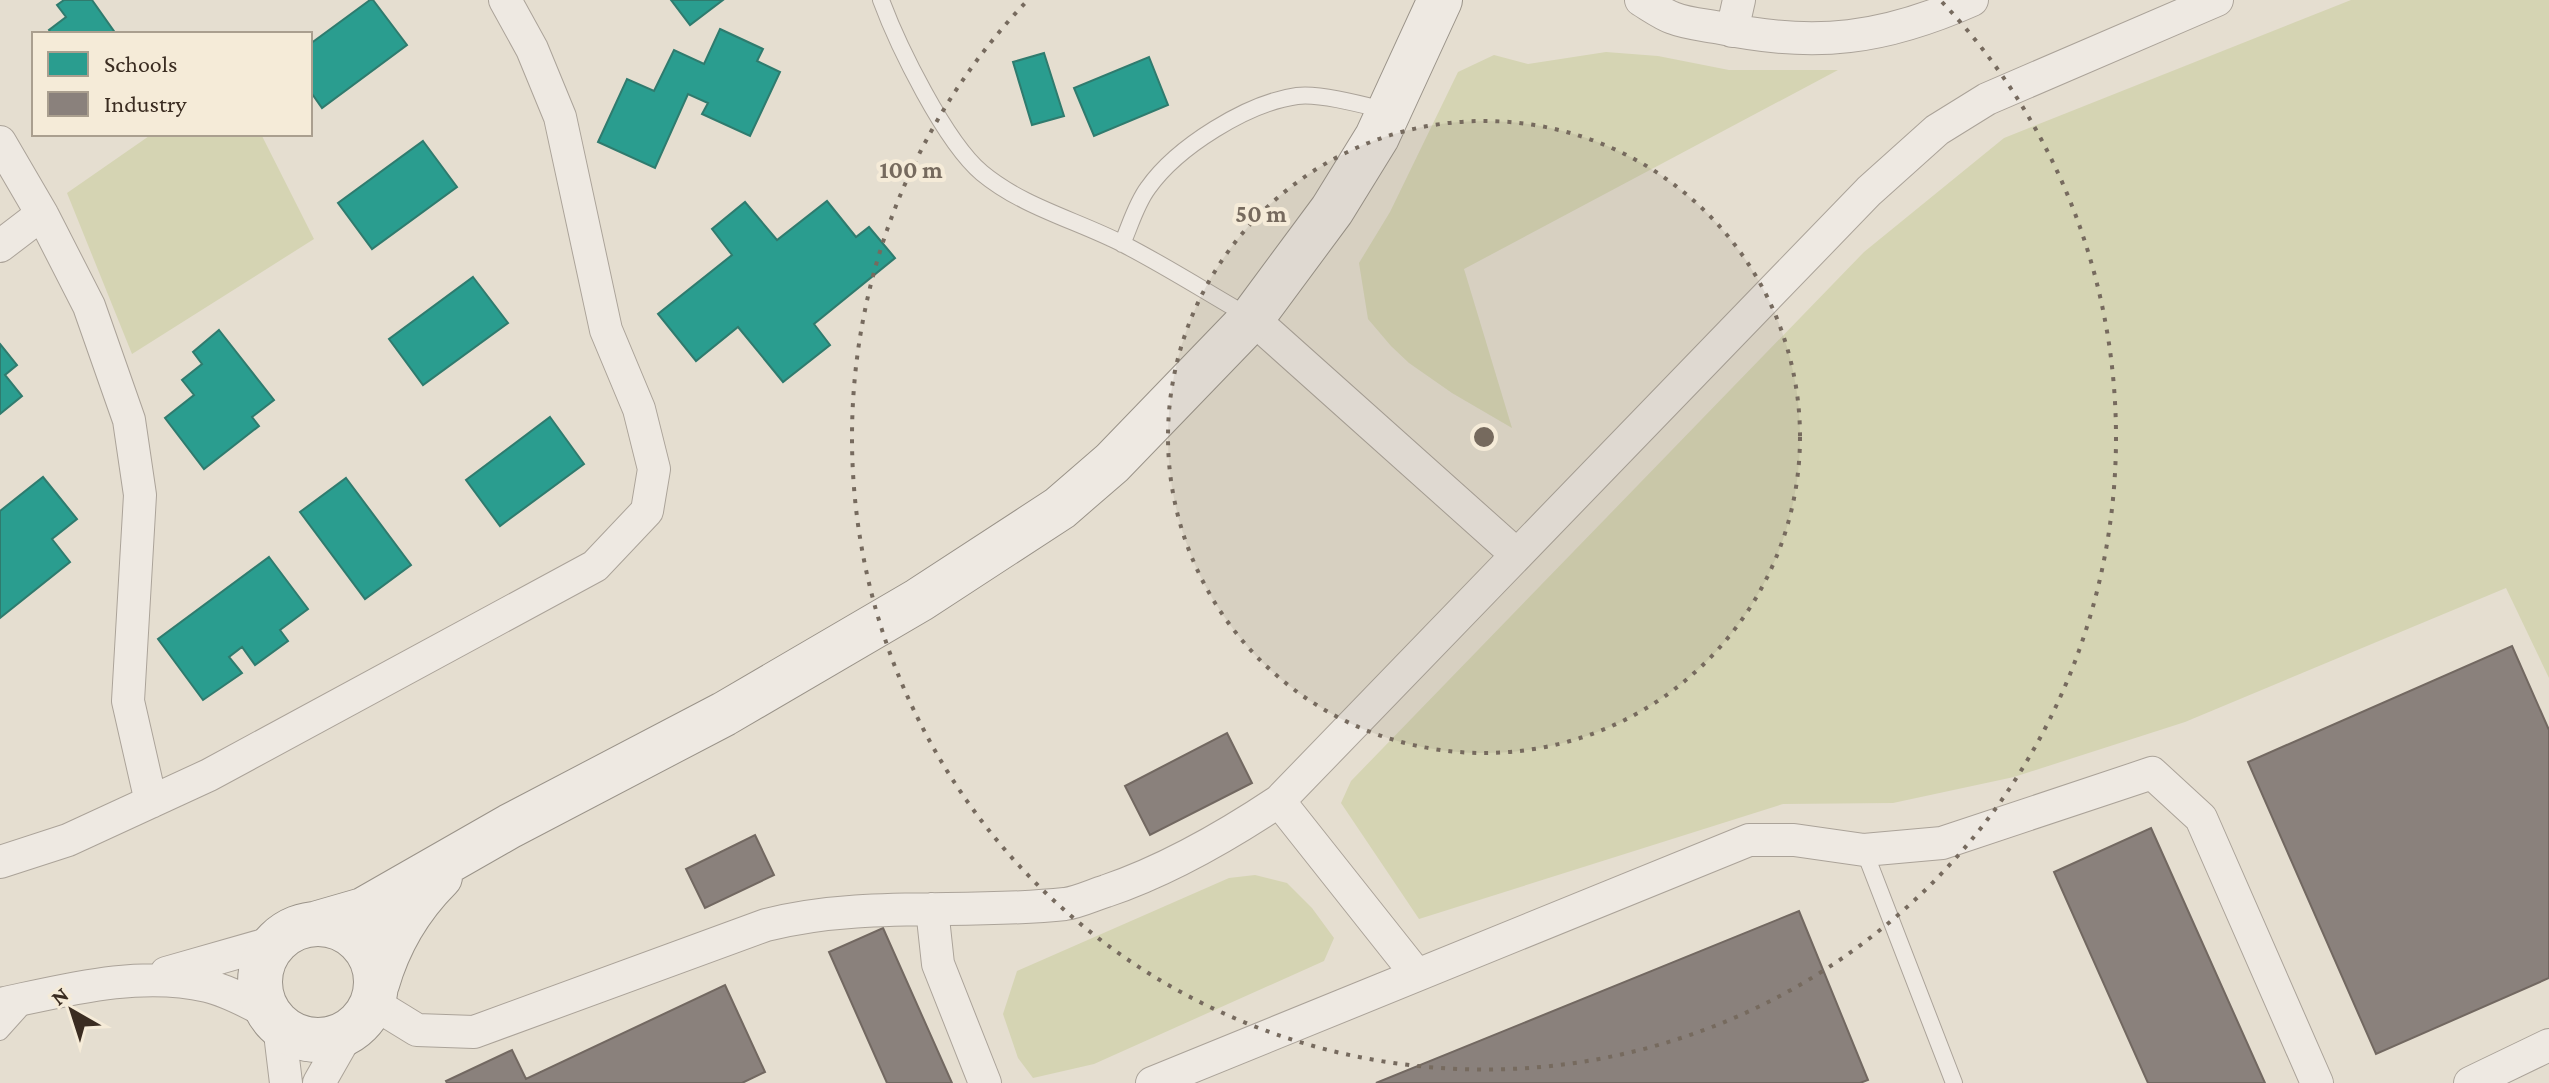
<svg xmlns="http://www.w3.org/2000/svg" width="2549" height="1083" viewBox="0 0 2549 1083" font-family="'Crimson Pro',serif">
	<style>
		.green { fill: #d5d4b3 }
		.schools { fill: #2a9d8f; stroke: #2f7b6e; stroke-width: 2 }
		.industry { fill: #8a817c; stroke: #726861; stroke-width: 2 }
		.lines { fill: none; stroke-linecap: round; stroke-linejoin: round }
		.lane-casing { stroke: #aba399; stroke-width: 18 }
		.street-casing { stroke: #aba399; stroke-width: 34 }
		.secondary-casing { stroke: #9a9389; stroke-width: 46 }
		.lane { stroke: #eee9e2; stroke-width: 16 }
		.street { stroke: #eee9e2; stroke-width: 32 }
		.secondary { stroke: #eee9e2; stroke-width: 44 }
		.ring { fill: none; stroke: #766a5e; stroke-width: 4; stroke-dasharray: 4 8 }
		.centre { fill: #766a5e; stroke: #f5ebd8; stroke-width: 4 }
		.ring-label { font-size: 24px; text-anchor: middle; font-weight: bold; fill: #766a5e; stroke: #f5ebd8; stroke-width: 8; stroke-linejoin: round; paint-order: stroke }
	</style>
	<rect width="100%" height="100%" fill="#e5ded0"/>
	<path class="green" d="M2351,0H2549V678L2506,588L2185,722L2014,777L1893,803L1783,804L1419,919L1341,803L1351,781L1864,252L2004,138Z
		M1606,52L1658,56L1729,70H1838L1464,269L1512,428L1452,393L1409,363L1391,346L1368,319L1359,263L1390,212L1458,72L1494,55L1528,64Z
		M152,134H261L314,239L132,354L67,193Z
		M1255,875L1287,883L1312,908L1334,938L1324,961L1094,1064L1033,1078L1018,1058L1003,1014L1017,971L1229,878Z"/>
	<path class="schools" d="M64,0H92L116,34H52L49,30L66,17L57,5Z
		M370,0H373L407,45L322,108L310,91V44Z
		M671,0H723L690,25Z
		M720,29L763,49L757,61L780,72L750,136L702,114L708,103L688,94L655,168L598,142L627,79L654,91L674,50L704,64Z
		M1044,53L1064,116L1032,125L1013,62Z
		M1149,57L1168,105L1094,136L1074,88Z
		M423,141L457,187L372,249L338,203Z
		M827,201L856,237L869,227L895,258L814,324L830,345L783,382L738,327L696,361L658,314L732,255L712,229L745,202L777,240Z
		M473,277L508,323L423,385L389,339Z
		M219,330L274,400L252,417L259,426L204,469L165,418L194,395L182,380L202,364L193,352Z
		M0,344L17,365L5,375L22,396L0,414Z
		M550,417L584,464L500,526L466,480Z
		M43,477L77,519L52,539L70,562L0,618V511Z
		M346,478L411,565L365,599L300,512Z
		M269,557L308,609L280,630L288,641L255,665L242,647L229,657L242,673L203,700L158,639Z"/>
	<path class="industry" d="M2512,646L2549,730V978L2376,1054L2248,762Z
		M1227,733L1252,783L1150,835L1125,786Z
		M2151,828L2265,1083H2148L2054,872Z
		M755,835L774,875L705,908L686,869Z
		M1799,911L1868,1080L1860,1083H1376Z
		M883,928L952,1083H887L829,952Z
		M725,985L765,1072L742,1083H447L446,1081L512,1050L526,1079Z"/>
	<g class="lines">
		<g class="lane-casing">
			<path id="lane" d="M881,0C898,46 945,142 982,173C1023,207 1076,220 1123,244C1166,266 1208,293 1250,317
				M1122,244C1130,226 1136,204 1148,188C1177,147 1247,103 1297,96C1320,93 1364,105 1388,111
				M1864,850L1954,1083
				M0,1032L26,1003"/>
		</g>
		<g class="street-casing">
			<path id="street" d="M1641,0C1651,6 1662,14 1673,18C1688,24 1706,25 1721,28C1816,48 1884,39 1972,0
				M1732,31L1739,0
				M0,142L42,214L89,306L129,420L140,495L128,701L151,802
				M0,246L42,214
				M1252,318L1517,555
				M1279,801L1417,975
				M0,862L68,840L209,775L595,566L647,511L654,469L639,409L606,330L560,117L532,49L505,0
				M932,909L938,964L985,1083
				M166,973L278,941
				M373,1003L417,1030L474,1032L766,925C864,900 966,915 1065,904C1079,902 1093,895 1106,891C1168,870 1225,837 1279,801L1869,191L1937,130L1987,99L2217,0
				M0,1004C66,990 140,970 207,986C229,991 249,1003 269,1013
				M279,1025L286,1083
				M319,1083L348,1032
				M1152,1083L1749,840H1794L1864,850L1942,843L2152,773L2201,818L2317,1083
				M2470,1083L2549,1045"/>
		</g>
		<g class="secondary-casing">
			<path id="secondary" d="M318,923L363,910L510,826L724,714L919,600L1060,508L1112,463L1252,318L1332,210L1377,137L1440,0
				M260 982a58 58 0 1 1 116 0a58 58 0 1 1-116 0Z
				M377,984C389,942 409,908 440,877"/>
		</g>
		<use href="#lane" class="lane"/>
		<use href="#street" class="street"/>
		<use href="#secondary" class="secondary"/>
	</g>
	<circle cx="1484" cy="437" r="316" fill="#766a5e" fill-opacity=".12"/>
	<g class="ring">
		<circle cx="1484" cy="437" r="316"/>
		<path d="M1942 2A632 632 0 1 1 1026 2"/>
	</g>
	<circle cx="1484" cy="437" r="12" class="centre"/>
	<g class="ring-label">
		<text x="911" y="178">100 m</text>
		<text x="1261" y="222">50 m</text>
	</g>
	<rect x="32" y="32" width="280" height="104" fill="#f5ebd8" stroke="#aa9f8f" stroke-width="2"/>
	<rect x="48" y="52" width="40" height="24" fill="#2a9d8f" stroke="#aa9f8f" stroke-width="2"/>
	<text x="104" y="72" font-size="24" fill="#3a2c21">Schools</text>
	<rect x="48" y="92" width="40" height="24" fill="#8a817c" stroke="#aa9f8f" stroke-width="2"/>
	<text x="104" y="112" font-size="24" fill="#3a2c21">Industry</text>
	<g transform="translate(72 1011) rotate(321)" stroke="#f5ebd8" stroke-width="6" paint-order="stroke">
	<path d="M0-6L14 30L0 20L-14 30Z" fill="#3a2c21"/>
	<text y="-12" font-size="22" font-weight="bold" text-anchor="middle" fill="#3a2c21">N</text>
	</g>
</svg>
